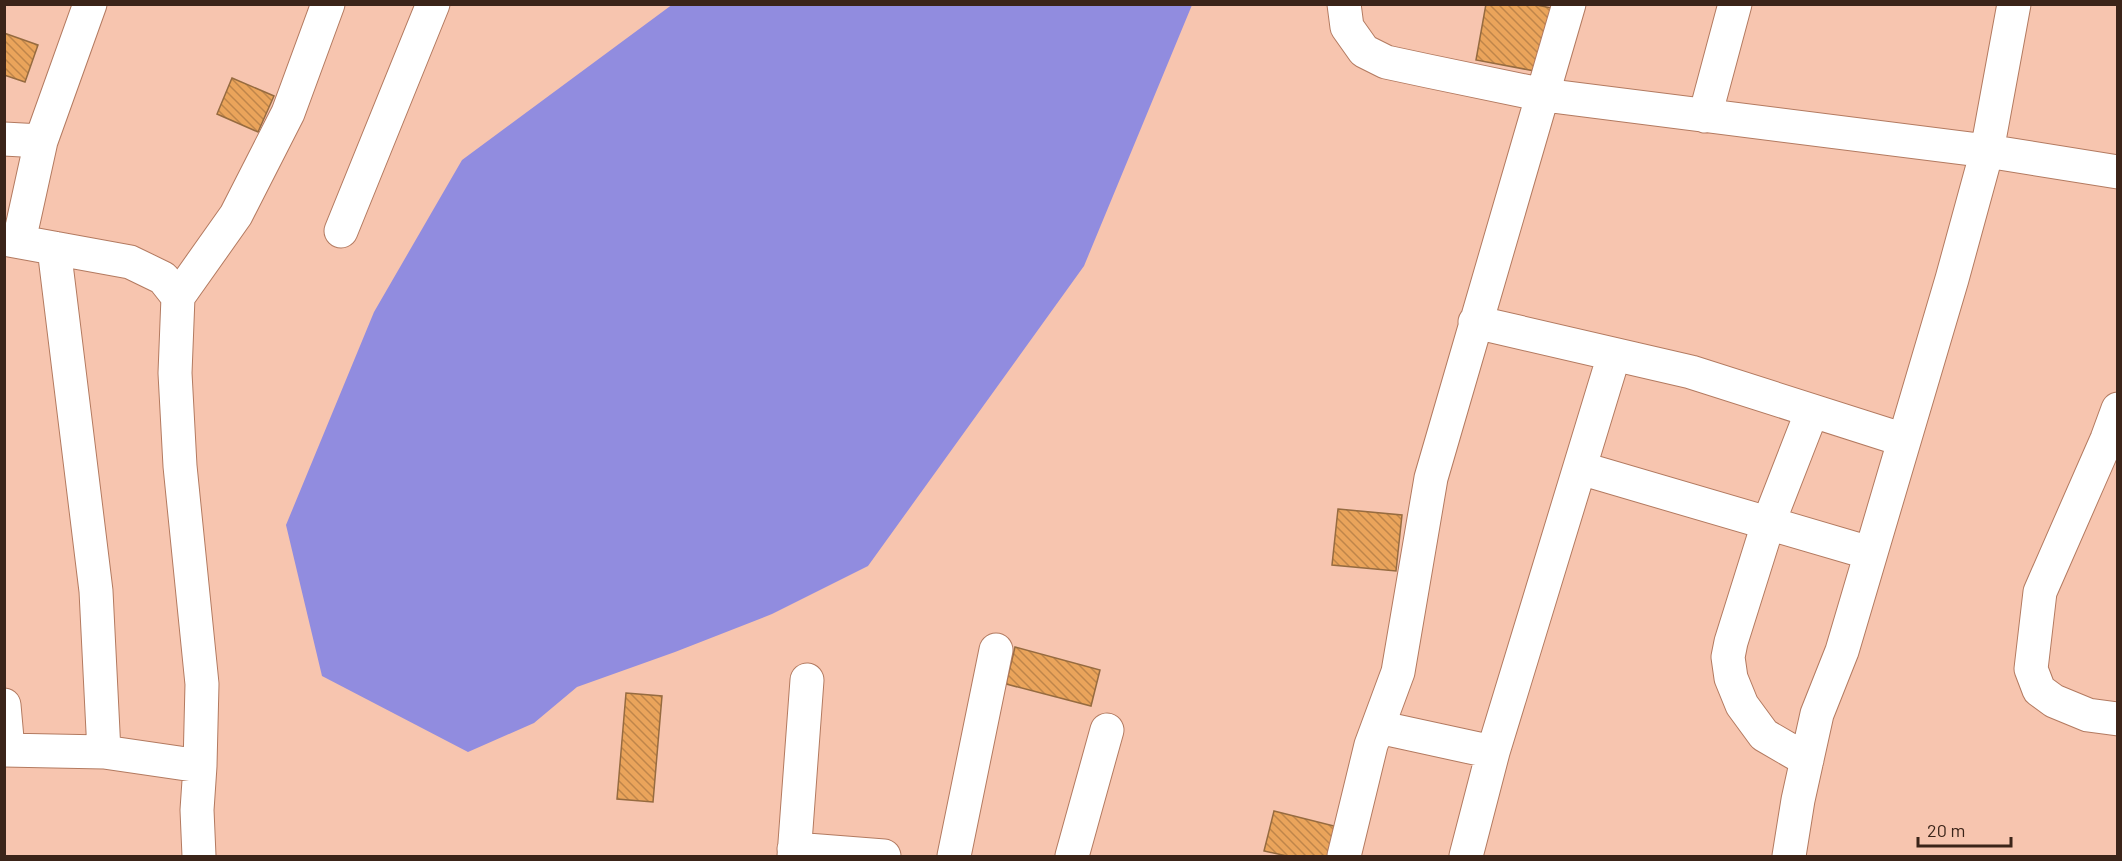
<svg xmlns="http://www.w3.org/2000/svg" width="2122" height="861" viewBox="0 0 2122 861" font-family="Barlow,sans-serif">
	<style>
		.water { fill: #918cdf }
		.building { fill: url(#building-back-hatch); stroke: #966b40; stroke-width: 1.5 }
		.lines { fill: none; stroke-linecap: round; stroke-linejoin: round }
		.minor-casing { stroke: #b37a60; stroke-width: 35 }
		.minor { stroke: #fff; stroke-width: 33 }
	</style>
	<defs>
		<pattern id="building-back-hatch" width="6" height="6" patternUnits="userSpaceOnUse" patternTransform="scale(1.5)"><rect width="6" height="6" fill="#eaa45b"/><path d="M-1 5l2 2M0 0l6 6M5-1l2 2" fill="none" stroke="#bf854a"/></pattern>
	</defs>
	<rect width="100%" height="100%" fill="#f7c5af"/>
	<path class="water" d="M673,4L1192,5L1084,266L868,566L772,614L675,652L577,687L534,723L468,752L322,676L286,525L374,312L462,160Z"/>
	<path class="building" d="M1486,4H1531L1552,8L1540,72L1476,60Z
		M4,33L38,45L25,82L4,75Z
		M232,78L274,96L258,132L217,114Z
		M1338,509L1402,515L1396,571L1332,565Z
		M1015,647L1100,670L1091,706L1006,684Z
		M626,693L662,696L653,802L617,799Z
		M1274,811L1338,827L1330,856H1287L1264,851Z"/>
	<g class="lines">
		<g class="minor-casing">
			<path id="minor" d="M1344,4L1347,27L1364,51L1386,62L1428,71L1544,95L1987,151L2118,172
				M1705,116L1735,4
				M4,139L41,141
				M341,231L433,4
				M4,239L130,262L163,278L178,297L175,373L180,466L202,684L200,766L197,810L199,856
				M19,241L41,141L90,4
				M54,248L96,591L104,752
				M178,297L236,215L288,113L328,4
				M1475,322L1691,372L1904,440
				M2118,409L2107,439L2040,592L2031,669L2039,690L2054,701L2088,715L2118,719
				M1580,468L1870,553
				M4,705L8,750
				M1378,727L1493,752
				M4,750L104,752L200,766
				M1807,760L1764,735L1742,705L1731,678L1728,657L1731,642L1768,524L1812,411
				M794,849L884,856
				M794,856L807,680
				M954,856L996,650
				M1072,856L1107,730
				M1344,856L1371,745L1398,672L1431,478L1569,4
				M1466,856L1493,752L1614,355
				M1789,856L1798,800L1817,714L1842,651L1952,279L1987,151L2014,4"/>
		</g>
		<use href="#minor" class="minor"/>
	</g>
	<rect width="2122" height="861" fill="none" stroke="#3b2419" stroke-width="12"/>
	<path d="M1918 837v9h93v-9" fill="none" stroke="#3b2419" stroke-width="3"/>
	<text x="1927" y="837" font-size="18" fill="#3b2419" stroke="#f7c5af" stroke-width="4.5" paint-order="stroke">20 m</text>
</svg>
